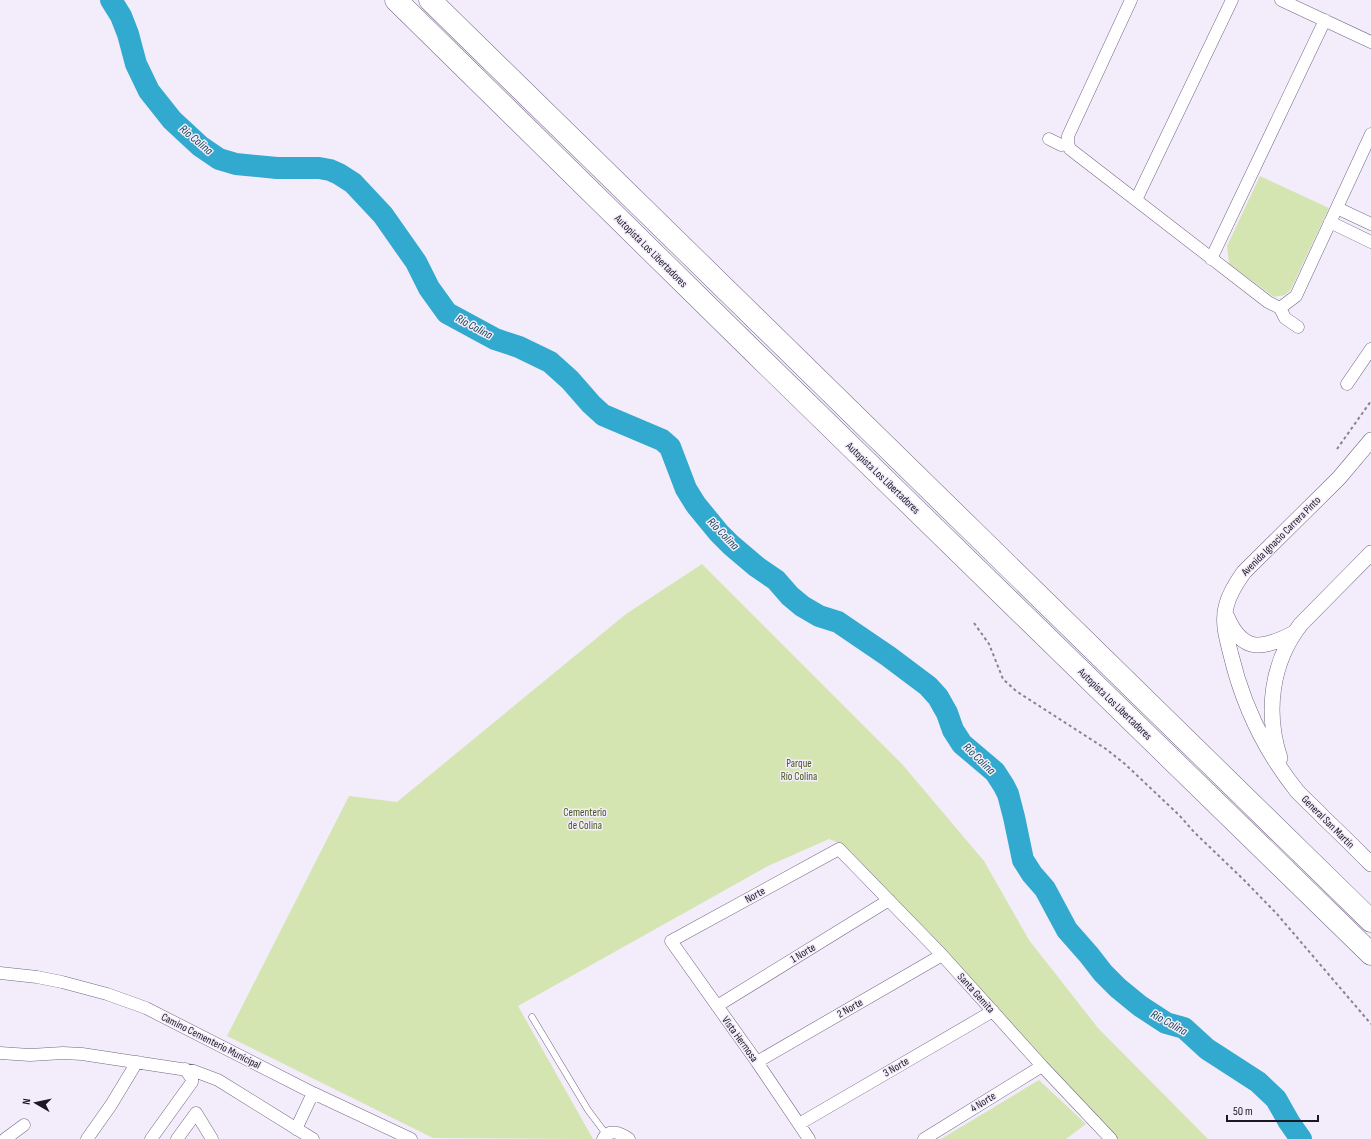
<svg xmlns="http://www.w3.org/2000/svg" width="1371" height="1139" viewBox="0 0 1371 1139" font-family="'Sofia Sans Condensed',sans-serif">
	<style>
		.green { fill: #d4e5b2 }
		.lines { fill: none; stroke-linecap: round; stroke-linejoin: round }
		.river { stroke: #32a9ce; stroke-width: 22 }
		.service-casing { stroke: #736684; stroke-width: 7 }
		.minor-casing { stroke: #736684; stroke-width: 13 }
		.tertiary-casing { stroke: #736684; stroke-width: 16 }
		.motorway-casing { stroke: #736684; stroke-width: 23 }
		.path { stroke: #87828e; stroke-width: 2; stroke-dasharray: 3 3; stroke-linecap: butt }
		.service { stroke: #fff; stroke-width: 6 }
		.minor { stroke: #fff; stroke-width: 12 }
		.tertiary { stroke: #fff; stroke-width: 15 }
		.motorway { stroke: #fff; stroke-width: 22 }
		.labels { text-anchor: middle; dominant-baseline: central; stroke-width: 3; stroke-linejoin: round; paint-order: stroke }
		.street-label { font-size: 11px; fill: #1c1722; stroke: #f3edfb }
		.park-label { font-size: 11px; fill: #48571b; stroke: #f3edfb }
		.water-label { font-size: 12px; font-style: italic; fill: #124453; stroke: #f3edfb }
	</style>
	<rect width="100%" height="100%" fill="#f3edfb"/>
	<path class="green" d="M1260,176L1329,208L1291,289L1285,295L1274,297L1229,264L1227,246Z
		M702,564L902,764L984,861L1029,940L1098,1028L1208,1139H1115L841,844L829,839L768,866L518,1006L593,1139L433,1138L227,1036L349,796L397,802L626,614Z
		M1039,1080L1086,1124L1066,1139H941Z"/>
	<g class="lines">
		<path class="river" d="M111,0L121,16L128,34L136,64L149,91L172,120L200,146L219,159L236,164L277,168H319L330,170L339,174L353,183L383,215L416,262L429,288L447,313L495,339L519,347L550,362L570,380L591,404L603,415L662,440L670,447L686,489L696,505L719,533L731,545L757,567L776,580L790,596L802,606L819,616L838,622L888,656L928,686L938,697L947,713L953,730L962,744L995,772L1004,786L1008,794L1014,817L1023,860L1032,874L1045,889L1067,930L1089,955L1103,973L1118,988L1140,1006L1166,1023L1184,1028L1207,1049L1258,1082L1276,1099L1289,1122L1301,1139"/>
		<g class="service-casing">
			<path id="service" d="M532,1017L588,1110L606,1134"/>
		</g>
		<g class="minor-casing">
			<path id="minor" d="M1131,0L1068,136V144L1070,149L1268,302L1280,308L1285,318L1298,327
				M1281,0L1371,42
				M1049,139L1061,145L1068,144
				M1136,200L1232,0
				M1337,208L1371,224
				M1330,222L1371,242
				M1211,259L1325,20
				M1280,308L1296,296L1371,134
				M1347,384L1371,349
				M0,973L37,977L62,982L107,994L146,1008L313,1093L411,1139
				M717,1006L889,900
				M0,1053L30,1055L63,1053L82,1054L194,1071L218,1080L313,1139
				M757,1062L942,955
				M799,1124L993,1011
				M296,1129L313,1093
				M5,1139L24,1125
				M87,1139L111,1105L137,1062
				M151,1139L192,1082V1079L185,1069
				M177,1139L196,1113L212,1139
				M603,1139C609,1128 621,1133 629,1139
				M809,1139L757,1062L671,941L839,849L942,955L1042,1066L1111,1139
				M924,1139L1042,1066"/>
		</g>
		<g class="tertiary-casing">
			<path id="tertiary" d="M1371,440L1339,478L1244,572C1236,583 1229,594 1226,607C1222,623 1227,639 1231,655C1243,705 1265,751 1297,791C1305,800 1315,808 1323,817C1339,832 1355,848 1371,864
				M1227,617C1243,654 1263,649 1294,633
				M1280,758C1265,713 1271,662 1301,624L1371,553"/>
		</g>
		<g class="motorway-casing">
			<path id="motorway" d="M396,0L754,352L1371,954
				M430,0L1371,921"/>
		</g>
		<path class="path" d="M1337,449L1371,401
			M974,623L989,644L1003,679L1016,691L1106,749L1125,764L1179,815L1194,832L1244,880L1277,914L1371,1024"/>
		<use href="#service" class="service"/>
		<use href="#minor" class="minor"/>
		<use href="#tertiary" class="tertiary"/>
		<use href="#motorway" class="motorway"/>
	</g>
	<g class="labels">
		<g class="street-label">
			<text transform="translate(651 251) rotate(45)">Autopista Los Libertadores</text>
			<text transform="translate(883 478) rotate(44)">Autopista Los Libertadores</text>
			<text transform="translate(1281 536) rotate(-45)">Avenida Ignacio Carrera Pinto</text>
			<text transform="translate(1115 704) rotate(44)">Autopista Los Libertadores</text>
			<text transform="translate(1328 822) rotate(45)">General San Martín</text>
			<text transform="translate(755 895) rotate(-29)">Norte</text>
			<text transform="translate(803 953) rotate(-31)">1 Norte</text>
			<text transform="translate(976 993) rotate(48)">Santa Gemita</text>
			<text transform="translate(850 1008) rotate(-30)">2 Norte</text>
			<text transform="translate(740 1039) rotate(54)">Vista Hermosa</text>
			<text transform="translate(211 1041) rotate(27)">Camino Cementerio Municipal</text>
			<text transform="translate(896 1067) rotate(-30)">3 Norte</text>
			<text transform="translate(983 1102) rotate(-32)">4 Norte</text>
		</g>
		<g class="park-label">
			<text x="799" y="763">Parque<tspan x="799" dy="13">Río Colina</tspan></text>
			<text x="585" y="812">Cementerio<tspan x="585" dy="13">de Colina</tspan></text>
		</g>
		<g class="water-label">
			<text transform="translate(196 140) rotate(40)">Río Colina</text>
			<text transform="translate(474 327) rotate(28)">Río Colina</text>
			<text transform="translate(723 534) rotate(46)">Río Colina</text>
			<text transform="translate(979 759) rotate(44)">Río Colina</text>
			<text transform="translate(1169 1023) rotate(29)">Río Colina</text>
		</g>
	</g>
	<g transform="translate(36 1103) rotate(279)" stroke="#f3edfb" stroke-width="3" paint-order="stroke">
	<path d="M0-3L7 15L0 10L-7 15Z" fill="#1c1722"/>
	<text y="-6" font-size="11" font-weight="bold" text-anchor="middle" fill="#1c1722">N</text>
	</g>
	<path d="M1227 1115v6h91v-6" fill="none" stroke="#1c1722" stroke-width="2"/>
	<text x="1233" y="1115" font-size="12" fill="#1c1722" stroke="#f3edfb" stroke-width="3" paint-order="stroke">50 m</text>
</svg>
